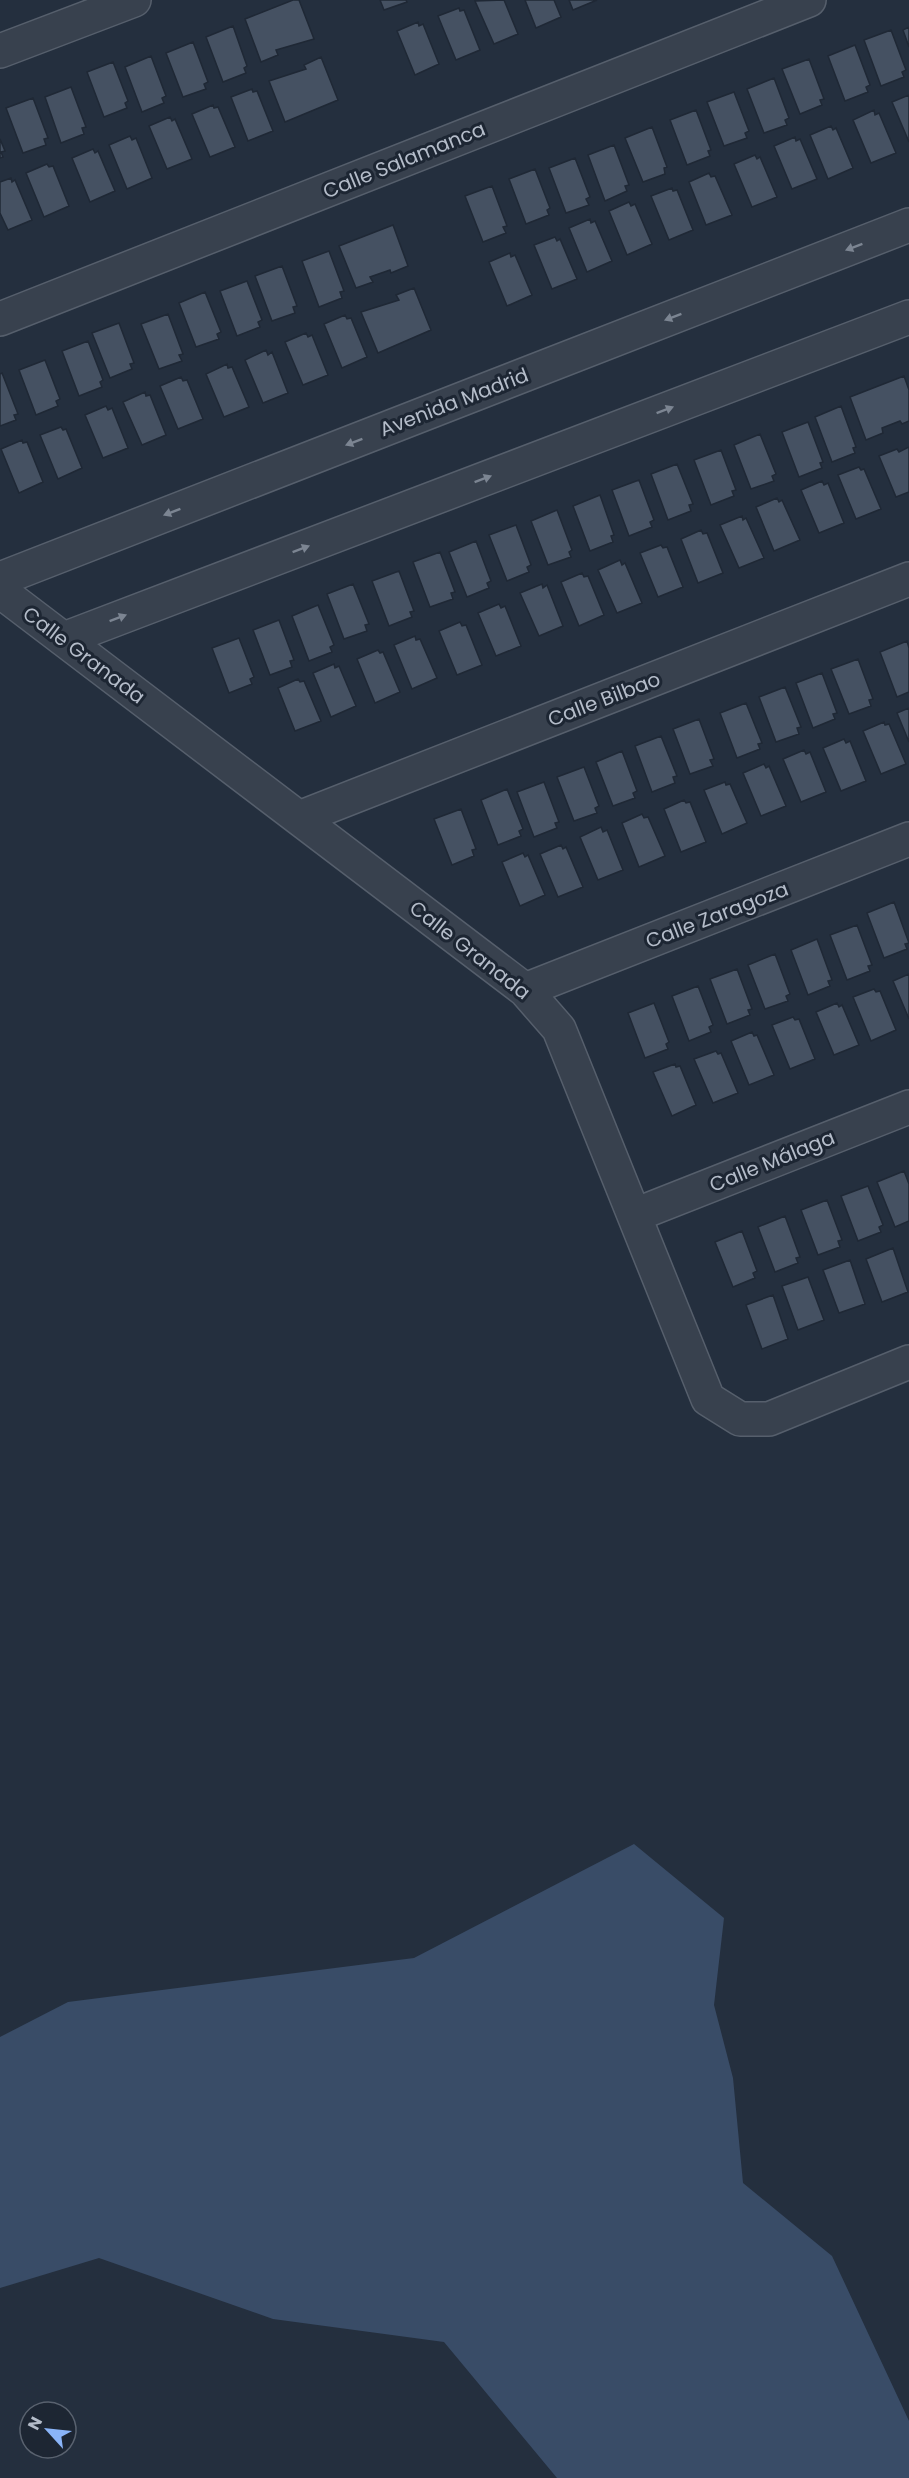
<svg xmlns="http://www.w3.org/2000/svg" width="909" height="2478" viewBox="0 0 909 2478" font-family="Poppins,sans-serif">
	<style>
		.water { fill: #394c67 }
		.building { fill: #455162; stroke: #1f2835; stroke-width: 1.5 }
		.lines { fill: none; stroke-linecap: round; stroke-linejoin: round }
		.minor-casing { stroke: #565f6c; stroke-width: 36 }
		.minor { stroke: #38414e; stroke-width: 33 }
		.oneway { fill: #7c8592 }
		.labels { text-anchor: middle; dominant-baseline: central; stroke-width: 6; stroke-linejoin: round; paint-order: stroke }
		.street-label { font-size: 20px; fill: #b4bcc9; stroke: #1d2633 }
	</style>
	<rect width="100%" height="100%" fill="#242f3e"/>
	<path class="water" d="M634,1844L724,1918L714,2005L733,2078L743,2183L832,2256L909,2421V2478H557L444,2342L273,2319L99,2258L0,2288V2037L68,2002L414,1958Z"/>
	<path class="building" d="M293,0H299L314,39L276,50L278,55L261,62L245,19Z
		M380,0H406L407,2L384,10Z
		M504,0L518,34L494,44L475,1Z
		M525,0H554L561,17L536,28Z
		M569,0H597L573,10Z
		M459,8L460,11L464,10L480,50L456,60L438,16Z
		M418,22L419,26L423,24L439,64L415,75L397,31Z
		M233,26L247,66L244,68L246,73L223,82L206,37Z
		M909,27V47L903,30Z
		M891,30L906,70L902,72L904,77L881,86L864,40Z
		M193,42L208,82L204,84L206,89L183,97L166,53Z
		M855,45L870,85L866,87L868,92L845,101L828,56Z
		M151,56L166,96L162,98L164,103L142,112L125,67Z
		M321,57L338,100L285,122L269,81L306,69L304,65Z
		M809,59L824,99L820,100L822,105L800,114L782,69Z
		M113,62L128,101L125,103L127,108L104,117L87,72Z
		M774,78L789,118L785,120L787,125L764,133L747,89Z
		M71,87L86,127L82,128L84,134L61,143L45,97Z
		M252,89L253,92L257,91L273,131L248,141L231,97Z
		M734,92L749,131L745,133L747,138L724,146L707,102Z
		M909,95V142L892,102Z
		M33,98L48,138L44,139L46,145L23,153L6,108Z
		M213,105L214,108L218,107L235,147L210,157L192,114Z
		M696,110L711,150L708,151L710,156L687,165L670,120Z
		M874,110L875,115L879,113L896,153L871,163L853,120Z
		M170,117L172,121L175,119L192,159L167,169L149,126Z
		M831,126L833,130L836,128L853,168L828,179L810,135Z
		M652,127L667,167L664,168L665,174L643,182L625,138Z
		M130,136L132,140L136,138L152,178L127,189L109,145Z
		M795,137L796,141L800,139L817,179L792,189L774,146Z
		M0,139L5,151L1,152L3,157L0,158Z
		M614,145L629,185L625,186L627,191L605,201L588,155Z
		M93,149L95,153L98,151L115,191L90,202L72,158Z
		M755,155L757,159L760,157L777,197L752,207L734,164Z
		M575,158L590,197L586,199L589,205L566,213L549,168Z
		M47,164L49,167L53,166L69,206L44,217L26,173Z
		M535,169L550,208L547,210L549,215L526,224L509,179Z
		M709,173L711,177L715,176L732,215L706,225L689,182Z
		M11,178L12,182L15,180L32,220L8,230L0,213V182Z
		M492,186L507,226L503,227L506,233L483,242L465,196Z
		M672,188L673,191L677,190L693,230L669,240L651,196Z
		M629,202L631,206L635,204L652,244L627,255L609,211Z
		M590,219L591,223L595,221L612,261L587,272L569,228Z
		M393,225L408,266L391,273L390,270L370,277L373,282L356,288L339,246Z
		M555,237L557,241L560,239L577,279L552,289L534,245Z
		M329,251L344,291L340,292L342,298L319,307L302,261Z
		M510,253L511,257L515,255L532,295L507,306L489,262Z
		M282,266L297,306L293,307L295,313L272,321L255,276Z
		M247,281L262,320L258,322L260,327L237,336L220,291Z
		M414,288L431,330L378,353L361,312L399,300L396,295Z
		M205,292L221,332L217,334L219,339L196,347L179,303Z
		M168,314L183,354L179,355L182,361L159,369L141,324Z
		M345,315L347,319L351,318L367,357L342,368L324,324Z
		M119,323L134,363L130,364L132,369L110,378L92,333Z
		M306,333L308,337L312,335L328,375L303,385L285,342Z
		M88,341L103,380L100,382L102,387L79,396L62,351Z
		M266,350L268,355L272,352L288,393L263,403L245,360Z
		M45,360L60,399L56,401L58,406L36,415L19,370Z
		M227,364L228,368L232,367L249,407L224,417L206,374Z
		M2,373L18,414L14,415L16,420L0,426V374Z
		M904,376L909,390V421L902,424L900,421L882,428L883,433L866,440L850,397Z
		M181,377L183,381L187,380L203,419L178,429L160,386Z
		M145,392L146,396L150,395L166,435L142,445L123,402Z
		M106,406L108,410L112,408L128,448L103,458L85,415Z
		M841,406L856,447L853,448L855,453L832,462L815,417Z
		M808,422L823,462L820,463L822,468L799,477L782,432Z
		M61,427L63,430L66,429L82,468L58,479L40,435Z
		M760,434L776,474L772,476L774,481L751,489L734,445Z
		M22,440L23,443L27,442L43,482L19,493L1,449Z
		M909,447V492L896,497L879,456L897,449L899,452Z
		M721,450L736,490L732,491L734,496L711,505L694,460Z
		M677,464L693,504L689,505L691,511L668,520L651,474Z
		M859,467L861,470L864,469L881,509L856,519L838,475Z
		M639,480L654,520L650,522L652,527L629,536L612,490Z
		M822,481L824,485L828,483L844,523L819,533L801,490Z
		M600,495L614,535L611,536L613,542L590,551L573,506Z
		M777,498L779,502L782,500L800,540L774,551L756,507Z
		M557,510L572,550L569,552L571,557L548,565L531,521Z
		M742,516L743,520L746,518L764,558L739,568L720,525Z
		M516,525L531,565L527,567L529,572L507,581L489,535Z
		M701,530L703,534L707,533L723,573L698,583L681,539Z
		M476,541L491,581L487,583L489,588L467,597L449,552Z
		M661,545L663,548L667,547L683,587L658,597L640,553Z
		M440,552L455,592L451,593L453,599L430,607L413,562Z
		M620,560L622,565L625,563L642,603L617,613L598,570Z
		M399,571L414,611L410,612L412,617L389,626L372,581Z
		M582,573L584,577L588,576L604,615L579,626L561,582Z
		M353,584L369,624L365,625L367,631L344,639L327,594Z
		M542,584L543,588L547,585L563,626L539,636L520,593Z
		M499,604L501,608L505,606L521,646L496,656L478,613Z
		M318,605L334,645L330,647L332,652L309,661L292,616Z
		M279,620L294,660L290,661L292,667L270,675L253,630Z
		M460,622L462,626L466,625L482,665L457,675L439,631Z
		M415,636L416,640L420,639L437,678L412,689L394,645Z
		M239,638L254,677L250,679L252,684L229,693L212,648Z
		M907,641L909,648V692L897,697L880,652Z
		M378,650L380,653L383,652L400,692L375,703L357,659Z
		M858,659L873,699L869,700L871,706L849,714L831,669Z
		M334,664L335,668L339,666L356,706L331,717L313,673Z
		M822,673L837,713L833,714L835,719L813,728L796,683Z
		M298,679L300,682L304,681L321,721L295,731L278,688Z
		M785,687L801,727L797,728L799,734L776,742L759,697Z
		M746,703L762,743L758,744L760,749L737,758L720,713Z
		M909,708V742L897,713Z
		M699,719L714,759L710,760L713,766L690,774L673,729Z
		M884,722L885,725L889,724L906,764L881,774L863,731Z
		M661,736L677,776L673,777L675,783L652,792L635,746Z
		M844,739L846,743L850,741L866,781L841,791L823,748Z
		M804,750L806,754L810,752L826,792L801,802L783,759Z
		M622,751L637,791L633,793L635,798L613,806L596,762Z
		M764,764L766,768L769,766L786,806L761,816L743,773Z
		M584,767L599,806L595,808L597,813L574,821L557,777Z
		M544,782L559,822L555,823L557,828L534,837L517,792Z
		M725,782L726,785L730,784L747,823L722,834L704,790Z
		M507,789L523,829L519,831L521,836L498,845L481,800Z
		M684,800L686,803L690,802L706,842L681,852L664,809Z
		M461,809L476,849L472,850L474,856L452,865L434,819Z
		M642,814L644,818L648,817L665,856L639,867L622,823Z
		M601,827L603,832L607,830L623,870L598,880L580,837Z
		M561,845L563,849L566,847L583,887L558,897L540,854Z
		M523,853L525,857L528,855L545,895L520,906L502,862Z
		M894,902L909,943L905,944L907,949L884,958L867,913Z
		M857,925L872,965L868,966L870,971L847,980L830,935Z
		M817,939L832,980L828,981L830,986L808,995L791,950Z
		M775,954L790,994L786,996L788,1001L765,1009L748,965Z
		M737,969L752,1009L748,1010L750,1015L727,1024L710,979Z
		M909,974V1019L893,981Z
		M698,986L713,1025L709,1027L711,1032L689,1041L672,996Z
		M874,989L876,992L880,991L896,1030L871,1041L853,997Z
		M654,1003L669,1042L666,1044L668,1049L645,1058L628,1013Z
		M837,1003L839,1007L842,1005L859,1045L834,1055L816,1012Z
		M793,1017L795,1020L799,1019L815,1059L790,1069L772,1025Z
		M752,1032L754,1036L757,1035L774,1075L749,1085L731,1041Z
		M716,1051L718,1054L721,1053L738,1093L713,1103L694,1059Z
		M675,1064L676,1067L680,1066L696,1105L672,1116L653,1072Z
		M904,1171L909,1184V1221L895,1227L877,1182Z
		M868,1186L883,1225L879,1227L881,1232L858,1241L841,1196Z
		M827,1200L842,1240L838,1241L840,1247L818,1255L801,1210Z
		M785,1216L800,1257L796,1258L798,1263L775,1272L758,1227Z
		M742,1231L757,1271L753,1273L755,1278L733,1287L715,1242Z
		M893,1248L908,1292L882,1302L866,1259Z
		M850,1260L865,1304L839,1313L823,1270Z
		M808,1277L824,1320L798,1330L782,1286Z
		M773,1295L788,1339L762,1349L746,1305Z"/>
	<g class="lines">
		<g class="minor-casing">
			<path id="minor" d="M0,51L134,0
				M0,319L809,0
				M0,579L909,225
				M0,591L525,990L559,1029L708,1399L740,1419H769L909,1362
				M64,639L909,317
				M299,818L909,579
				M525,990L909,839
				M635,1215L909,1107"/>
		</g>
		<use href="#minor" class="minor"/>
	</g>
	<defs><path id="oneway-solid" d="M-6-.8H1V-3.2L6.5 0L1 3.2V.8H-6Z" transform="scale(1.5)"/></defs>
	<g class="oneway">
		<use href="#oneway-solid" transform="translate(854 247) rotate(159)"/>
		<use href="#oneway-solid" transform="translate(673 317) rotate(159)"/>
		<use href="#oneway-solid" transform="translate(665 410) rotate(-21)"/>
		<use href="#oneway-solid" transform="translate(354 442) rotate(159)"/>
		<use href="#oneway-solid" transform="translate(483 479) rotate(-21)"/>
		<use href="#oneway-solid" transform="translate(172 512) rotate(159)"/>
		<use href="#oneway-solid" transform="translate(301 549) rotate(-21)"/>
		<use href="#oneway-solid" transform="translate(118 618) rotate(-21)"/>
	</g>
	<g class="labels">
		<g class="street-label">
			<text transform="translate(404 160) rotate(-22)">Calle Salamanca</text>
			<text transform="translate(454 402) rotate(-21)">Avenida Madrid</text>
			<text transform="translate(84 655) rotate(37)">Calle Granada</text>
			<text transform="translate(604 699) rotate(-21)">Calle Bilbao</text>
			<text transform="translate(717 915) rotate(-21)">Calle Zaragoza</text>
			<text transform="translate(470 950) rotate(38)">Calle Granada</text>
			<text transform="translate(772 1161) rotate(-22)">Calle Málaga</text>
		</g>
	</g>
	<g transform="translate(48 2430) rotate(297)"><circle r="28" fill="#1d2633" stroke="#59626f" stroke-width="1.5"/>
	<path d="M0-4.5L10 22L0 15L-10 22Z" fill="#8ab4f8"/>
	<text y="-9" font-size="16" font-weight="bold" text-anchor="middle" fill="#b4bcc9">N</text>
	</g>
</svg>
